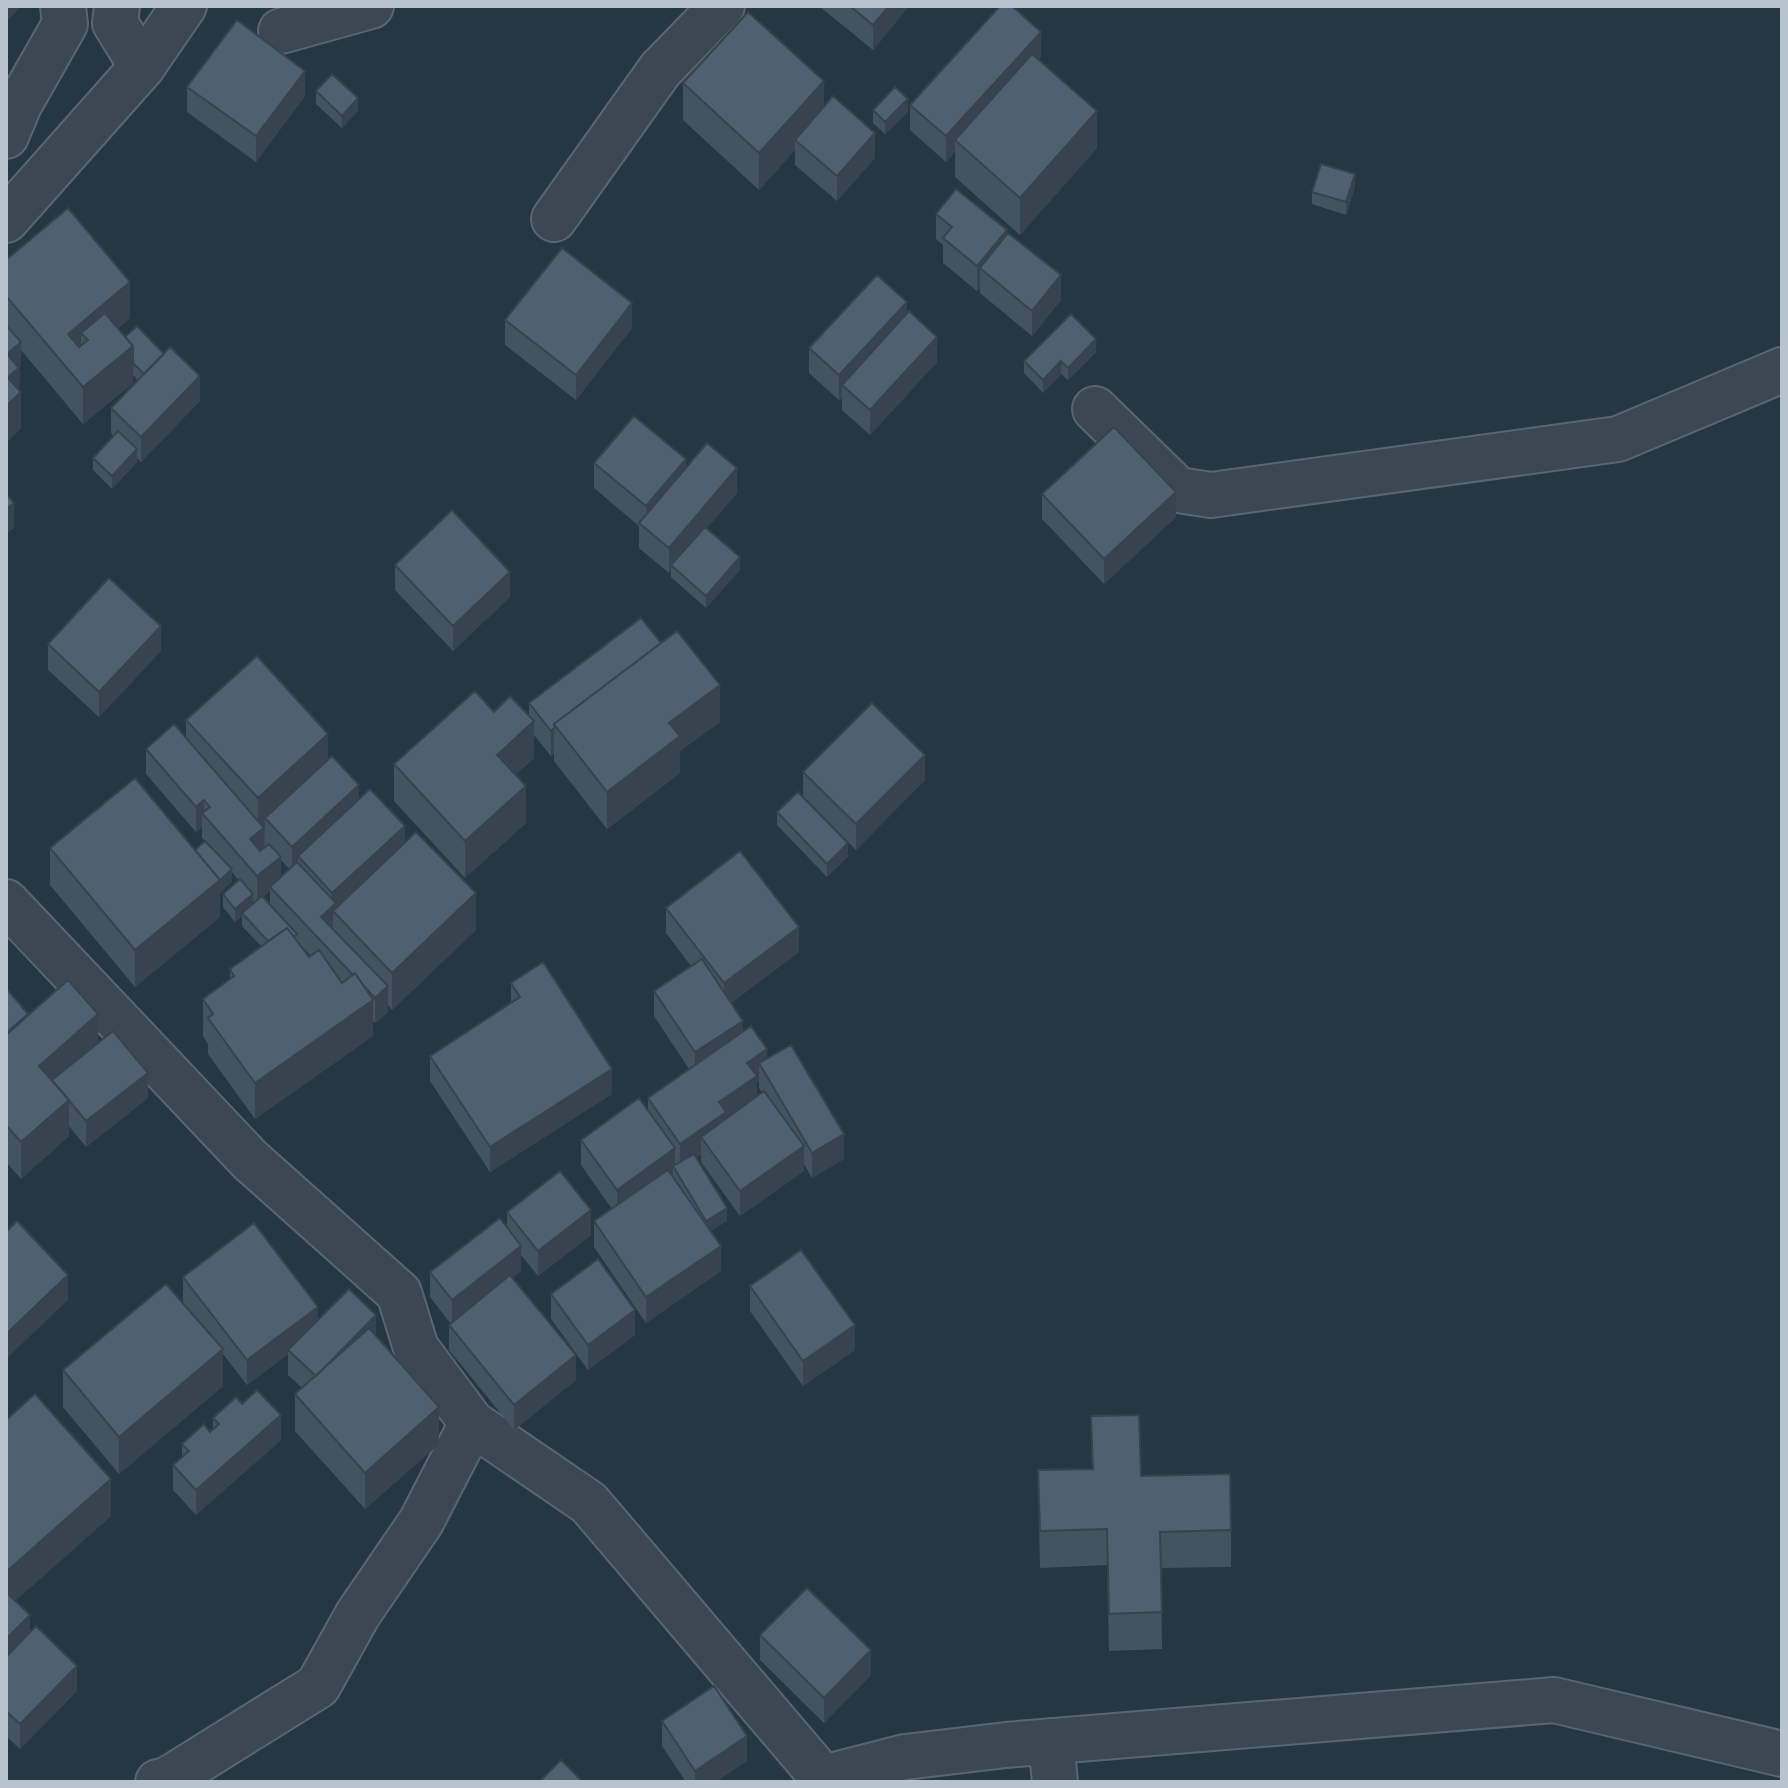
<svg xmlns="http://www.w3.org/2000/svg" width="1788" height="1788" viewBox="0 0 1788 1788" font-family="Figtree,sans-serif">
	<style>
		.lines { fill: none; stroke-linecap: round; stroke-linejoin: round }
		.minor-casing { stroke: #596671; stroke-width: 48 }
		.minor { stroke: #3b4854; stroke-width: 44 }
		.wall { fill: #445360; fill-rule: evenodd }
		.shaded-wall { fill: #37434e }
		.building { fill: #4f6070; stroke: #37434e; stroke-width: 2 }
	</style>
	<rect width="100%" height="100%" fill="#263744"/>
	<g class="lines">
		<g class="minor-casing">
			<path id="minor" d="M117,6L115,23L142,67
				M281,31L371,6
				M6,136L19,105L65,24L63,6
				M554,219L660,70L722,6
				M6,220L142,67L184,6
				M1095,409L1178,490L1211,495L1618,439L1782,370
				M6,902L250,1160L399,1293L416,1348L472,1423L589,1503L823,1778L905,1757L1006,1745L1554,1700L1782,1754
				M1051,1741L1055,1782
				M158,1782L167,1780L318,1686L358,1614L421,1522L472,1423"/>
		</g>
		<use href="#minor" class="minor"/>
	</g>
	<path class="wall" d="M819,6H909L873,50Z
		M1041,57L1039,60L1097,148L1020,235L955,177V151L946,162L910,130V105Z
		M683,83L824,106L875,158L837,201L795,165V150L759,190L683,120Z
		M187,87L305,96L256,162L187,112Z
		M316,91L358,111L342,128L316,104Z
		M873,110L908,112L885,134L873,123Z
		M1355,187L1346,215L1312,204V192Z
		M936,214L1007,235L1061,300L1032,336L980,293V288L977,291L943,263V245L936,239Z
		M6,260L130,318L118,328L125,337L200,401L141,462L137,458V462L112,489L93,470V458L114,436L111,433V408L138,380L133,375V383L83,424L21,350L19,389L21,428L6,443Z
		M907,313L937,362L870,435L842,410V398L839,400L809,373V348Z
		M505,320L632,328L576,400L505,345Z
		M1096,352L1068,380L1061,374L1043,393L1024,373V361Z
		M594,463L686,468L737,493L707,528L740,570L706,608L671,577V570L669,573L639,548V526L594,488Z
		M1042,494L1176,517L1104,584L1042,519Z
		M395,565L510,597L453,651L395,590Z
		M48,644L161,651L99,717L48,670Z
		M529,703L720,722L680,751V773L607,829L554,761V753L551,756L534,735V758L515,775L526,823L465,878L394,801V764L494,712L529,716Z
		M186,720L328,760L359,800L405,843L476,930L392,1010L388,1005V1012L375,1023L373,1021V1036L255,1119L208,1054V1044L203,1036V999L230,980V969L261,946L242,926V916L235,922L223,907V894L239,881L232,872V882L220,893V917L135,987L50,885V848L195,850L205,841L202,838V827L196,832L146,774V749L186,738ZM281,860L289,869L281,877ZM270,891V904L263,897ZM298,942L311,956L309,957Z
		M803,772L925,780L856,850L815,809L848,856L827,877L777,825V812L803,797Z
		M666,908L799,952L731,1003L743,1032L767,1058L844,1159L812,1178L804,1164V1171L740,1216L701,1162V1154L696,1158L727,1221L710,1231L721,1271L646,1323L594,1247V1221L612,1209L581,1165V1140L648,1111V1098L689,1069L654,1016V991L691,966L666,933ZM759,1080V1088L762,1093L757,1097V1082Z
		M511,983L612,1094L490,1172L430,1081V1056L511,1003Z
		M6,988L28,1015L98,1042L148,1098L86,1147L69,1126V1136L21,1179L6,1162Z
		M507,1212L591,1235L538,1276L521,1255V1271L513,1277L576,1380L514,1430L449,1350V1325L450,1323L430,1297V1272L507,1228Z
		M183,1277L318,1321L376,1336L439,1444L365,1509L295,1431V1394L302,1388L288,1375V1354L247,1385L223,1354V1386L119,1474L63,1407V1370L183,1302Z
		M750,1286L855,1350L803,1386L750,1311Z
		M551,1294L635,1335L588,1370L551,1319Z
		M242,1404L281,1440L196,1515L173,1490V1465L182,1457V1444L210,1432L213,1430V1418Z
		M1091,1416L1141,1476L1231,1530V1567L1161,1568L1162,1649L1109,1651L1107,1565L1040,1568L1038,1470L1092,1469Z
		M6,1420L111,1516L15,1601L30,1633L77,1691L20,1749L6,1736Z
		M760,1635L871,1675L824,1723L760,1660Z
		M662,1721L747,1761L715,1782H686L662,1746Z"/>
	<path class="shaded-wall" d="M6,6H19V8L6,23Z
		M889,6H909L873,50V25Z
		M1041,32V57L961,145L955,140V151L946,162V136Z
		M305,71V96L256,162V136Z
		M824,81V118L795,140V150L759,190V153Z
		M358,98V111L342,128V116Z
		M908,99V112L885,134V122Z
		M1097,111V148L1020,235V198Z
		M875,133V158L837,201V176Z
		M1355,174V187L1346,215V202Z
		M1007,230V255L980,268V288L977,291V266Z
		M1061,275V300L1032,336V311Z
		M130,282V318L88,354V340L81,333V359L68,334Z
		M907,302V327L842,385V398L839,400V375Z
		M632,303V328L576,400V375Z
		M937,337V362L870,435V410Z
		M1096,339V352L1068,380V368Z
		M21,342L19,393L6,403L7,354Z
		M133,346V383L83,424V387Z
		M1061,361V374L1043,393V380Z
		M200,376V401L141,462V437Z
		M21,392V428L6,443V406Z
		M137,449V462L112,489V476Z
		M686,459V484L646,528V506Z
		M737,468V493L674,567L671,565V570L669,573V548Z
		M1176,492V517L1104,584V559Z
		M14,503V528L6,534V509Z
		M740,557V570L706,608V596Z
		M510,572V597L453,651V626Z
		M161,626V651L99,717V692Z
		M720,685V722L680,751V773L607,829V792L669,723Z
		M534,721V758L497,791V755Z
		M554,728V753L551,756V731Z
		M328,734V770L265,818L264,853L250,864V839L258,833V798Z
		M925,755V780L856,850V824Z
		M359,785V810L298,856V866L292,872V847Z
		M526,786V823L465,878V841Z
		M204,800V815L202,813V827L196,832V807Z
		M405,826V851L333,911V931L321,917L332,906V893Z
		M848,843V856L827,877V864Z
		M281,857V882L270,887V891L257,901V876Z
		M232,869V882L220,893V917L135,987V950Z
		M476,893V930L392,1010V973Z
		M253,894V907L242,913V916L235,922V909Z
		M799,927V952L724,1008V983Z
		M388,986V1012L375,1023V998Z
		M373,1000V1036L255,1119V1083Z
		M98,1014V1051L58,1086L39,1066Z
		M743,1021V1046L695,1078V1052Z
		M767,1049V1074L759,1063V1080L757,1082V1101L701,1137V1154L680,1169V1144L719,1102L747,1063Z
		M612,1069V1094L490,1172V1147Z
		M148,1073V1098L86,1147V1121Z
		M69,1100V1136L21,1179V1142Z
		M844,1134V1159L812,1178V1153Z
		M804,1146V1171L740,1216V1191Z
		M675,1148V1170L673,1166V1175L617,1215V1190Z
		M727,1208V1221L706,1233V1221Z
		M591,1210V1235L538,1276V1251Z
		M521,1246V1271L452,1325V1300Z
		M721,1246V1271L646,1323V1297Z
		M68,1275V1300L6,1359V1334Z
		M318,1307V1332L288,1350V1354L247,1385V1360Z
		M635,1310V1335L588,1370V1345Z
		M376,1315V1340L316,1377Z
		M855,1325V1350L803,1386V1361Z
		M223,1349V1386L119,1474V1437Z
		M576,1355V1380L514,1430V1405Z
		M439,1407V1444L365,1509V1473Z
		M281,1415V1440L196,1515V1490Z
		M111,1479V1516L6,1609V1572Z
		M30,1615V1640L6,1664V1639Z
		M871,1650V1675L824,1723V1698Z
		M77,1666V1691L20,1749V1724Z
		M747,1736V1761L715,1782H695V1771Z"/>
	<path class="building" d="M850,6H889L873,25Z
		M1000,6H1012L1041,32L946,136L910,105Z
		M748,12L824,81L759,153L683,83Z
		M237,20L305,71L256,136L187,87Z
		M1032,54L1097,111L1020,198L955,140Z
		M332,74L358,98L342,116L316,91Z
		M895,87L908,99L885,122L873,110Z
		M833,96L875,133L837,176L795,140Z
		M1321,164L1355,174L1346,202L1312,192Z
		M956,189L1007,230L977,266L943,238L952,227L936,214Z
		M68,208L130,282L68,334L79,347L88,340L81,333L105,313L133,346L83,387L6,296V260Z
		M1008,233L1061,275L1032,311L980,268Z
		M562,248L632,303L576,375L505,320Z
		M877,275L907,302L839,375L809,348Z
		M909,311L937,337L870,410L842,385Z
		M1071,314L1096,339L1068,368L1061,361L1043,380L1024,361Z
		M6,325L21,342L7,354L19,368L8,377L6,376Z
		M137,326L164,354L144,374L133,363V346L125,337Z
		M170,347L200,376L141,437L111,408Z
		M6,376L21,392L6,406Z
		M634,416L686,459L646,506L594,463Z
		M1114,427L1176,492L1104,559L1042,494Z
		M118,431L137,449L112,476L93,458Z
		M707,443L737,468L669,548L639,523Z
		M6,494L14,503L6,509Z
		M452,510L510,572L453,626L395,565Z
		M705,527L740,557L706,596L671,565Z
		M109,578L161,626L99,692L48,644Z
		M641,618L661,643L554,724V728L551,731L529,703Z
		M677,631L720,685L669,723L680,736L607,792L554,724Z
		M257,656L328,734L258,798L186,720Z
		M475,691L494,712L510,696L534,721L497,755L526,786L465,841L394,764Z
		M872,703L925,755L856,824L803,772Z
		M174,724L264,828L250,839L260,851L269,844L281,857L257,876L202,813L210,807L204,800L196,807L146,749Z
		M332,756L359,785L292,847L265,818Z
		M135,778L220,880L135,950L50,848Z
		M370,789L405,826L332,893L298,856Z
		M798,792L848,843L827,864L777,812Z
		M416,832L476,893L392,973L333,911Z
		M205,841L232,869L217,883L220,880L195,850Z
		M740,851L799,927L724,983L666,908Z
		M297,862L336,903L321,917L388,986L375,998L363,985L355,973L353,975L270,887Z
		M240,879L253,894L235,909L223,894Z
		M262,896L297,934L294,937L287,928L268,941L242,913Z
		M287,928L309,957L319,950L342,983L355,973L373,1000L255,1083L208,1018L213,1014L203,999L234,976L230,969Z
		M702,959L743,1021L695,1052L654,991Z
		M543,962L612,1069L490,1147L430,1056L520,997L511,983Z
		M68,980L98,1014L39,1066L69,1100L21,1142L6,1125V1035Z
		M6,988L28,1014L6,1033Z
		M751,1026L767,1049L747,1063L757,1076L719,1102L726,1112L680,1144L648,1098Z
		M113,1031L148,1073L86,1121L52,1080Z
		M791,1045L844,1134L812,1153L759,1063Z
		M764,1091L804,1146L740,1191L701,1137Z
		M639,1098L675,1148L617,1190L581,1140Z
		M694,1154L727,1208L706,1221L673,1166Z
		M668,1170L721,1246L646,1297L594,1221Z
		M560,1171L591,1210L538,1251L507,1212Z
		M500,1218L521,1246L452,1300L430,1272Z
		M17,1221L68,1275L6,1334V1232Z
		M254,1223L318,1307L247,1360L183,1277Z
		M801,1250L855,1325L803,1361L750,1286Z
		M598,1259L635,1310L588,1345L551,1294Z
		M510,1275L576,1355L514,1405L449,1325Z
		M166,1284L223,1349L119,1437L63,1370Z
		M349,1289L376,1315L316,1376L288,1350Z
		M369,1328L439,1407L365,1473L295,1394Z
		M257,1390L281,1415L196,1490L173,1465L189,1451L182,1444L204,1424L210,1432L219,1424L213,1418L236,1397L242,1404Z
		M35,1394L111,1479L6,1572V1420Z
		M1139,1415L1141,1476L1230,1474L1231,1530L1160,1532L1162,1612L1109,1614L1107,1529L1040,1531L1038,1470L1093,1469L1091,1416Z
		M807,1588L871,1650L824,1698L760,1635Z
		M6,1592L30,1615L6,1639Z
		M36,1626L77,1666L20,1724L6,1711V1657Z
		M714,1686L747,1736L695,1771L662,1721Z
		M561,1760L583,1782H539Z"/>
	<rect width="1788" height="1788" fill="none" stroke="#b8c3cd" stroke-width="16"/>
</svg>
